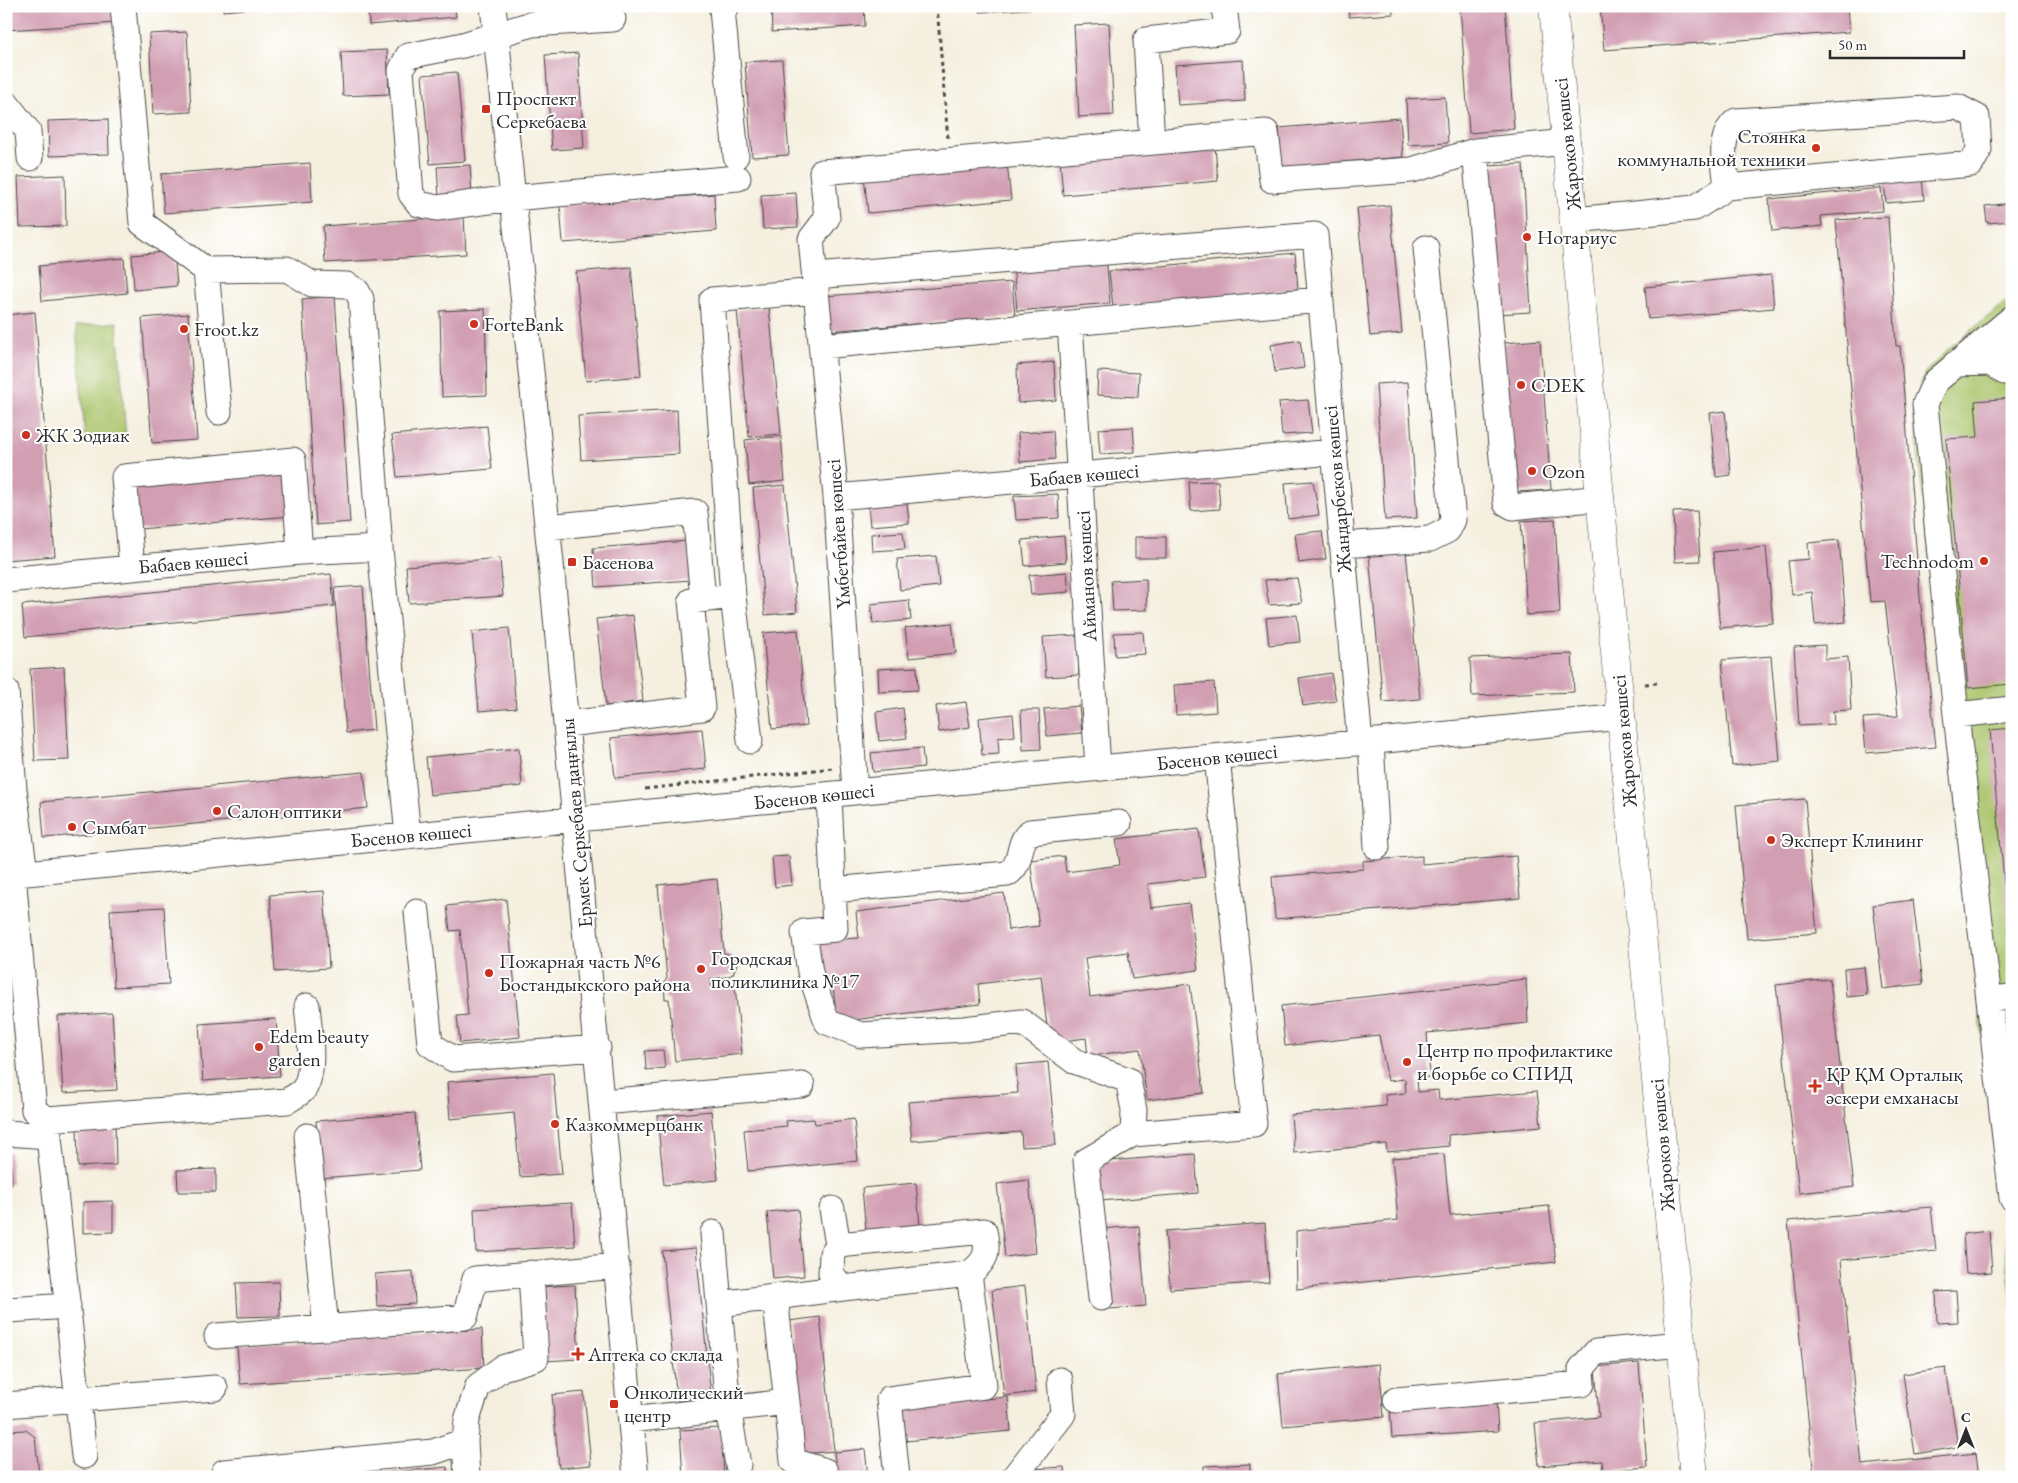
<svg xmlns="http://www.w3.org/2000/svg" width="2018" height="1483" viewBox="0 0 2018 1483" font-family="'EB Garamond',serif">
	<style>
		.green { fill: #a9c267; stroke: #6a7649 }
		.building { fill: #d19eb2 }
		.lines { fill: none; stroke-linecap: round; stroke-linejoin: round }
		.minor-casing { stroke: #494846; stroke-width: 27 }
		.major-casing { stroke: #494846; stroke-width: 29 }
		.path { stroke: #494846; stroke-width: 3; stroke-dasharray: 4 4; stroke-linecap: butt }
		.minor { stroke: #fff; stroke-width: 25 }
		.major { stroke: #fff; stroke-width: 28 }
		.poi-dot { fill: #c8321e; stroke: #fff; stroke-width: 2 }
		.labels { text-anchor: middle; dominant-baseline: central; stroke-width: 4; stroke-linejoin: round; paint-order: stroke }
		.poi-label { font-size: 20px; fill: #2b2b2b; stroke: #fff; text-anchor: start }
		.street-label { font-size: 20px; fill: #2b2b2b; stroke: #fff }
	</style>
	<rect width="100%" height="100%" fill="#fff"/>
	<filter id="ink" filterUnits="userSpaceOnUse"><feTurbulence type="fractalNoise" baseFrequency=".02" numOctaves="2"/><feDisplacementMap in="SourceGraphic" scale="10" xChannelSelector="R" yChannelSelector="G"/><feConvolveMatrix kernelMatrix="1 2 1 2 8 2 1 2 1" color-interpolation-filters="sRGB"/></filter>
	<filter id="wash" filterUnits="userSpaceOnUse"><feTurbulence type="fractalNoise" baseFrequency=".0096" numOctaves="4" result="noise"/><feDisplacementMap in="SourceGraphic" scale="20" xChannelSelector="R" yChannelSelector="G"/><feGaussianBlur stdDeviation="1.12" result="paint"/><feColorMatrix in="noise" values="0 0 0 0 0 0 0 0 0 0 0 0 0 0 0 0 0 1.4 0 .05"/><feComposite in="paint" operator="in"/></filter>
	<g filter="url(#wash)">
		<rect width="100%" height="100%" fill="#f4efde"/>
		<path class="green" d="M2012,297V1306L1913,407L1925,372L1948,349Z
			M117,322L126,436L85,439L76,326Z"/>
		<g id="blocks">
			<path class="building" d="M6,6H114L116,23L6,30Z
				M223,6H258V8L223,11Z
				M368,6H455L456,17L369,25Z
				M771,6H864L865,26L772,32Z
				M980,6H1042V8L980,12Z
				M1348,6H1393V14L1349,17Z
				M1460,6H1505L1514,129L1469,133Z
				M1600,6H1847L1849,32L1604,50Z
				M1109,23L1114,115L1079,117L1074,25Z
				M187,32L191,112L153,114L149,34Z
				M387,50L389,94L343,96L341,52Z
				M578,53L584,148L552,150L545,55Z
				M782,60L789,155L752,157L745,62Z
				M1243,60L1245,101L1178,105L1175,65Z
				M457,72L465,161L430,164L422,75Z
				M1445,97L1448,143L1408,145L1406,99Z
				M1400,118L1403,157L1282,167L1279,128Z
				M108,119L109,154L49,156L48,121Z
				M1215,147L1218,181L1063,195L1060,160Z
				M310,163L312,202L164,213L161,174Z
				M1007,163L1011,200L868,213L864,176Z
				M1523,164L1531,312L1497,314L1488,166Z
				M470,165L472,195L439,197L437,167Z
				M65,175L66,226L20,227L18,177Z
				M1922,178L1924,200L1886,203L1884,180Z
				M1881,188L1883,211L1821,216L1822,226L1772,231L1769,199Z
				M796,193L798,227L763,229L761,195Z
				M714,194L716,231L563,243L560,206Z
				M2012,203V221L1987,223L1985,206Z
				M1390,205L1402,333L1370,336L1357,208Z
				M464,216L466,254L325,263L323,226Z
				M1888,217L1896,346H1900L1920,597L1936,747L1866,753L1863,718L1898,716L1885,601L1870,602L1836,220Z
				M174,251L177,286L134,290L132,255Z
				M1295,253L1298,289L1113,307L1109,271Z
				M1106,254L1110,303L1017,311L1013,262Z
				M124,258L127,293L42,301L39,266Z
				M631,267L641,376L586,381L576,272Z
				M1771,275L1774,308L1648,319L1645,287Z
				M1012,282L1015,316L827,331L824,296Z
				M335,296L350,522L316,525L302,299Z
				M769,307L781,434L749,437L737,310Z
				M485,309L487,395L442,397L440,311Z
				M35,312L55,556L6,560V315Z
				M188,314L197,440L152,443L142,318Z
				M1300,340L1304,368L1275,372L1271,345Z
				M1540,340L1551,490L1515,492L1504,343Z
				M1054,362L1056,400L1018,403L1017,365Z
				M1098,371L1139,373L1138,397L1097,395Z
				M1408,382L1417,518L1385,520L1376,384Z
				M2012,398V684L1968,688L1946,439L1978,437L1975,401Z
				M1308,400L1312,433L1282,435L1279,402Z
				M677,410L679,454L581,460L578,416Z
				M1725,411L1731,475L1716,477L1710,413Z
				M487,426L492,469L397,477L392,435Z
				M1133,427L1135,452L1100,454L1098,429Z
				M1053,431L1055,459L1020,462L1018,433Z
				M781,436L785,481L749,485L745,440Z
				M287,473L291,516L139,529L135,487Z
				M1218,481L1220,509L1191,511L1189,482Z
				M1313,481L1319,515L1288,519L1285,483Z
				M785,485L797,612L765,615L753,488Z
				M1058,494L1059,518L1016,520L1014,496Z
				M907,502L909,523L870,526L868,505Z
				M1697,511L1700,561L1675,562L1673,512Z
				M1555,519L1560,613L1527,615L1521,521Z
				M1322,531L1326,559L1299,563L1295,534Z
				M903,532L905,549L872,551L871,534Z
				M1064,536L1066,562L1025,566L1022,540Z
				M1135,537H1166V558H1135Z
				M1839,540L1846,622L1815,625L1812,592L1792,595L1788,561L1809,559L1808,543Z
				M688,541L691,580L596,587L593,548Z
				M1766,547L1773,623L1720,628L1713,552Z
				M1406,551L1420,699L1383,702L1369,555Z
				M936,556L939,586L900,590L897,559Z
				M500,558L503,596L409,603L406,566Z
				M1067,572L1069,592L1031,595L1029,575Z
				M331,574L334,606L25,637L22,605Z
				M1297,578L1302,603L1269,605L1265,580Z
				M1146,579L1147,610L1113,611L1111,581Z
				M363,586L374,730L346,733L334,588Z
				M909,600L911,620L873,624L871,604Z
				M633,615L643,701L606,706L596,619Z
				M1297,615L1300,642L1269,645L1266,618Z
				M952,623L956,653L909,658L905,628Z
				M509,628L516,708L479,711L472,632Z
				M798,630L806,726L772,729L763,633Z
				M1143,632L1145,654L1115,656L1114,633Z
				M1077,635L1079,675L1046,677L1043,637Z
				M1825,645V659L1848,657L1851,710L1833,711L1834,724L1799,726L1794,647Z
				M1572,654L1574,692L1472,696L1470,658Z
				M1771,656L1780,761L1732,766L1722,660Z
				M64,667L69,760L35,761L30,669Z
				M917,667L918,690L879,692L878,669Z
				M1331,673L1336,701L1303,706L1299,678Z
				M1214,682L1216,712L1176,715L1174,685Z
				M966,702L970,727L939,732L936,706Z
				M1079,706L1082,733L1047,736L1044,709Z
				M903,708L907,738L879,741L876,712Z
				M1021,710H1039L1041,749L1023,750Z
				M1013,714L1015,736L998,738L999,754L982,755L979,718Z
				M2012,728V947H2010L1990,730Z
				M702,729L706,769L615,778L611,738Z
				M519,748L522,786L430,795L426,757Z
				M922,748L924,767L873,772L871,753Z
				M364,772L368,808L44,838L41,802Z
				M1805,799L1817,933L1747,939L1736,805Z
				M1199,829L1205,877L1148,884L1151,908L1189,903L1198,970L1132,979L1128,952L1085,958L1090,997L1190,984L1204,1093L1147,1100L1140,1049L1088,1056L1086,1038L1049,1043L1041,976L978,984L980,1004L837,1022L833,986L818,987L813,941L859,938L856,912L1004,893L1008,930L1039,926L1030,860L1064,856L1066,872L1120,865L1116,839Z
				M789,856L792,885L775,887L772,857Z
				M1422,856V864L1516,856L1520,898L1275,919L1272,877L1363,869V861Z
				M717,879L724,953L731,955L737,964L733,974L726,977L711,979L712,988L735,986L742,1054L675,1061L669,999H665L664,983L667,978L658,885Z
				M324,891L329,968L275,972L270,895Z
				M506,899L520,1037L460,1043L457,1016L468,1015L460,930L450,931L447,906Z
				M1913,900L1923,984L1883,989L1873,905Z
				M164,907L169,984L114,987L110,910Z
				M1864,967L1867,995L1846,997L1844,969Z
				M1526,979L1528,1023L1427,1033L1430,1077L1417,1078L1418,1092L1438,1090L1439,1100L1537,1091L1541,1126L1448,1135L1449,1146L1387,1152L1386,1144L1294,1153L1291,1115L1386,1106L1385,1095L1406,1093L1405,1079L1388,1081L1379,1035L1285,1046L1281,1006Z
				M1830,979L1854,1187L1799,1193L1776,985Z
				M112,1013L117,1090L63,1093L58,1016Z
				M276,1019L280,1076L203,1081L199,1024Z
				M663,1050L665,1068L646,1070L645,1051Z
				M1048,1062L1056,1145L1022,1147L1021,1132L912,1141L908,1102L1018,1093L1016,1065Z
				M553,1073L562,1174L520,1177L514,1113L450,1119L447,1082Z
				M711,1111L718,1180L664,1185L657,1116Z
				M415,1113L420,1170L321,1178L316,1121Z
				M814,1119L815,1124L854,1119L858,1161L748,1171L744,1130L787,1126L786,1121Z
				M115,1123L116,1165L78,1167L77,1124Z
				M6,1152H10L12,1184H6Z
				M1195,1154L1198,1193L1100,1201L1097,1162Z
				M1444,1154L1450,1215L1549,1206L1556,1262L1297,1289L1296,1231L1398,1220L1392,1158Z
				M216,1169V1192H178L177,1170Z
				M1029,1180L1036,1253L1005,1257L997,1184Z
				M916,1183L920,1226L866,1231L862,1188Z
				M113,1201V1232L83,1233V1202Z
				M572,1203L575,1246L476,1252L474,1209Z
				M1931,1207L1936,1251L1841,1260L1862,1465L1976,1453L1979,1477H1814L1788,1221Z
				M798,1209L804,1276L773,1279L767,1212Z
				M1265,1223L1269,1282L1170,1289L1165,1231Z
				M1139,1226L1146,1306L1109,1309L1101,1229Z
				M1989,1231L1992,1272L1966,1274L1963,1234Z
				M696,1248L711,1397L677,1400L662,1251Z
				M413,1271L415,1304L377,1306L375,1274Z
				M279,1282L280,1316L238,1317L236,1283Z
				M575,1285L579,1359L545,1361L540,1287Z
				M1025,1286L1036,1392L1004,1396L992,1290Z
				M1956,1291L1958,1322L1937,1323L1936,1292Z
				M820,1317L834,1451L803,1454L789,1321Z
				M482,1329L484,1368L240,1384L237,1346Z
				M1639,1363L1647,1467L1603,1471L1602,1461L1539,1466L1535,1423L1599,1417L1595,1367Z
				M1379,1364L1384,1417L1283,1426L1278,1374Z
				M1946,1368L1958,1447L1915,1454L1903,1374Z
				M584,1392L591,1465L559,1468L552,1395Z
				M1008,1397L1011,1431L905,1441L902,1406Z
				M1496,1401L1498,1431L1392,1438L1390,1407Z
				M721,1428L724,1477H683L680,1430Z
				M26,1430L35,1437L39,1474L38,1477H6V1431Z
				M865,1449L868,1477H837L834,1452Z
				M1250,1464V1477H1204V1466Z
				M447,1467L448,1477H361V1475Z
				M1064,1467L1065,1477H1033L1032,1469Z
				M1617,1473L1618,1477H1587V1475Z"/>
		</g>
	</g>
	<g filter="url(#ink)">
		<use href="#blocks" fill-opacity="0" stroke="#494846" stroke-width="1"/>
		<g class="lines">
			<g class="minor-casing">
				<path id="minor" d="M123,6L142,223L206,270L287,269L312,284L347,285L357,291L361,299L380,548L408,836
					M493,6L551,563L636,1477
					M727,6L722,9L736,156
					M613,19L532,24L463,45L408,56L401,70L411,194L419,204L437,208L512,198L738,178
					M6,103L28,131L30,158
					M1152,142L1146,40L1227,31L1224,6
					M1475,151L1506,503L1513,507L1601,498
					M1575,220L1695,208L1727,187L1971,164L1979,150L1977,117L1958,107L1736,121C1717,137 1725,164 1727,187
					M206,270L219,412
					M815,276L1315,235L1360,743
					M2012,318L1935,382L1925,404L1956,715L2012,1198
					M1070,323L1098,768
					M822,346L1320,300
					M1990,363L2004,372L2012,371
					M1955,364L1990,363L2012,343
					M836,497L1333,452
					M548,527L695,512L703,599
					M1342,545L1430,539L1448,530L1453,520L1426,248
					M132,567L124,477L293,460L300,552
					M6,580L300,552L380,548
					M6,691L14,789L25,873
					M1956,715L2012,709
					M567,724L702,708L691,601L733,596
					M750,741L733,596L712,300L816,291
					M1371,742L1377,847
					M855,792L836,497L811,239L827,218L822,172L1266,132L1272,180L1412,170L1475,151L1567,142
					M829,795L835,929L804,932L810,972L827,1022L861,1035L964,1029L1022,1022L1074,1061L1128,1080L1134,1110L1133,1134
					M13,874L34,1110L47,1119L287,1101C292,1098 300,1094 304,1089C316,1072 309,1026 307,1006
					M6,875L1622,717
					M834,890L1007,874C1024,864 1016,843 1030,832L1119,823
					M417,912L430,1044L453,1059L598,1048
					M1989,999L2012,997
					M602,1102L802,1085
					M47,1119L84,1456
					M6,1133L49,1136
					M307,1136L326,1328
					M832,1209L838,1245
					M984,1231C989,1253 987,1260 969,1274L843,1288L831,1274L832,1254L838,1245Z
					M713,1233L728,1409L738,1465
					M1101,1298L1086,1161L1133,1134L1254,1124L1217,757
					M719,1304L775,1297
					M9,1310L68,1306
					M217,1336L465,1317L475,1279L617,1266
					M1396,1400L1582,1384L1581,1369L1596,1352L1681,1344
					M787,1402L775,1297L843,1288
					M6,1405L215,1388
					M631,1420L787,1402L793,1461L825,1471
					M224,1472L433,1452L465,1441
					M467,1477L465,1441L467,1420L478,1386L502,1368L536,1358L531,1273
					M897,1477L889,1399L984,1386L969,1274
					M1014,1477L1063,1414L1060,1380"/>
			</g>
			<g class="major-casing">
				<path id="major" d="M1553,6L1694,1477"/>
			</g>
			<path class="path" d="M937,6L948,140
				M1645,684L1657,683
				M645,789L833,768"/>
			<use href="#minor" class="minor"/>
			<use href="#major" class="major"/>
		</g>
	</g>
	<g class="poi-dot">
		<rect x="481" y="104" width="10" height="10" rx="2.5"/>
		<circle cx="1816" cy="148" r="5"/>
		<circle cx="1527" cy="237" r="5"/>
		<circle cx="474" cy="324" r="5"/>
		<circle cx="184" cy="329" r="5"/>
		<circle cx="1521" cy="385" r="5"/>
		<circle cx="26" cy="435" r="5"/>
		<circle cx="1532" cy="471" r="5"/>
		<circle cx="1984" cy="561" r="5"/>
		<rect x="567" y="557" width="10" height="10" rx="2.5"/>
		<circle cx="217" cy="811" r="5"/>
		<circle cx="72" cy="827" r="5"/>
		<circle cx="1771" cy="840" r="5"/>
		<circle cx="701" cy="969" r="5"/>
		<circle cx="489" cy="973" r="5"/>
		<circle cx="259" cy="1047" r="5"/>
		<circle cx="1407" cy="1062" r="5"/>
		<path d="M1812.5 1078.5h5v5h5v5h-5v5h-5v-5h-5v-5h5z"/>
		<circle cx="555" cy="1124" r="5"/>
		<path d="M575.5 1346.5h5v5h5v5h-5v5h-5v-5h-5v-5h5z"/>
		<rect x="609" y="1399" width="10" height="10" rx="2.5"/>
	</g>
	<g class="labels">
		<g class="poi-label">
			<text x="496" y="98">Проспект<tspan x="496" dy="23">Серкебаева</tspan></text>
			<text x="1806" y="136" text-anchor="end">Стоянка<tspan x="1806" dy="23">коммунальной техники</tspan></text>
			<text x="1537" y="237">Нотариуc</text>
			<text x="484" y="324">ForteBank</text>
			<text x="194" y="329">Froot.kz</text>
			<text x="1531" y="385">CDEK</text>
			<text x="36" y="435">ЖК Зодиак</text>
			<text x="1542" y="471">Ozon</text>
			<text x="1974" y="561" text-anchor="end">Technodom</text>
			<text x="582" y="562">Басенова</text>
			<text x="227" y="811">Салон оптики</text>
			<text x="82" y="827">Сымбат</text>
			<text x="1781" y="840">Эксперт Клининг</text>
			<text x="711" y="958">Городская<tspan x="711" dy="23">поликлиника №17</tspan></text>
			<text x="499" y="961">Пожарная часть №6<tspan x="499" dy="23">Бостандыкского района</tspan></text>
			<text x="269" y="1036">Edem beauty<tspan x="269" dy="23">garden</tspan></text>
			<text x="1417" y="1050">Центр по профилактике<tspan x="1417" dy="23">и борьбе со СПИД</tspan></text>
			<text x="1826" y="1074">ҚР ҚМ Орталық<tspan x="1826" dy="23">әскери емханасы</tspan></text>
			<text x="565" y="1124">Казкоммерцбанк</text>
			<text x="588" y="1354">Аптека со склада</text>
			<text x="624" y="1392">Онколический<tspan x="624" dy="23">центр</tspan></text>
		</g>
		<g class="street-label">
			<text transform="translate(1567 144) rotate(-96)">Жароков көшесі</text>
			<text transform="translate(1084 475) rotate(-5)">Бабаев көшесі</text>
			<text transform="translate(1337 489) rotate(-95)">Жандарбеков көшесі</text>
			<text transform="translate(838 534) rotate(-94)">Үмбетбайев көшесі</text>
			<text transform="translate(193 562) rotate(-5)">Бабаев көшесі</text>
			<text transform="translate(1086 576) rotate(-93)">Айманов көшесі</text>
			<text transform="translate(1624 741) rotate(-95)">Жароков көшесі</text>
			<text transform="translate(1217 757) rotate(-6)">Бәсенов көшесі</text>
			<text transform="translate(814 796) rotate(-6)">Бәсенов көшесі</text>
			<text transform="translate(576 823) rotate(-95)">Ермек Серкебаев даңғылы</text>
			<text transform="translate(411 835) rotate(-5)">Бәсенов көшесі</text>
			<text transform="translate(1662 1145) rotate(-95)">Жароков көшесі</text>
		</g>
	</g>
	<rect width="2018" height="1483" fill="none" stroke="#fff" stroke-width="25"/>
	<g transform="translate(1966 1430)" stroke="#ffffff" stroke-width="4" paint-order="stroke">
	<path d="M0-4L9 19L0 12L-9 19Z" fill="#2b2b2b"/>
	<text y="-8" font-size="14" font-weight="bold" text-anchor="middle" fill="#2b2b2b">С</text>
	</g>
	<path d="M1830 50v8h134v-8" fill="none" stroke="#2b2b2b" stroke-width="2.5"/>
	<text x="1838" y="50" font-size="15" fill="#2b2b2b" stroke="#ffffff" stroke-width="4" paint-order="stroke">50 m</text>
</svg>
